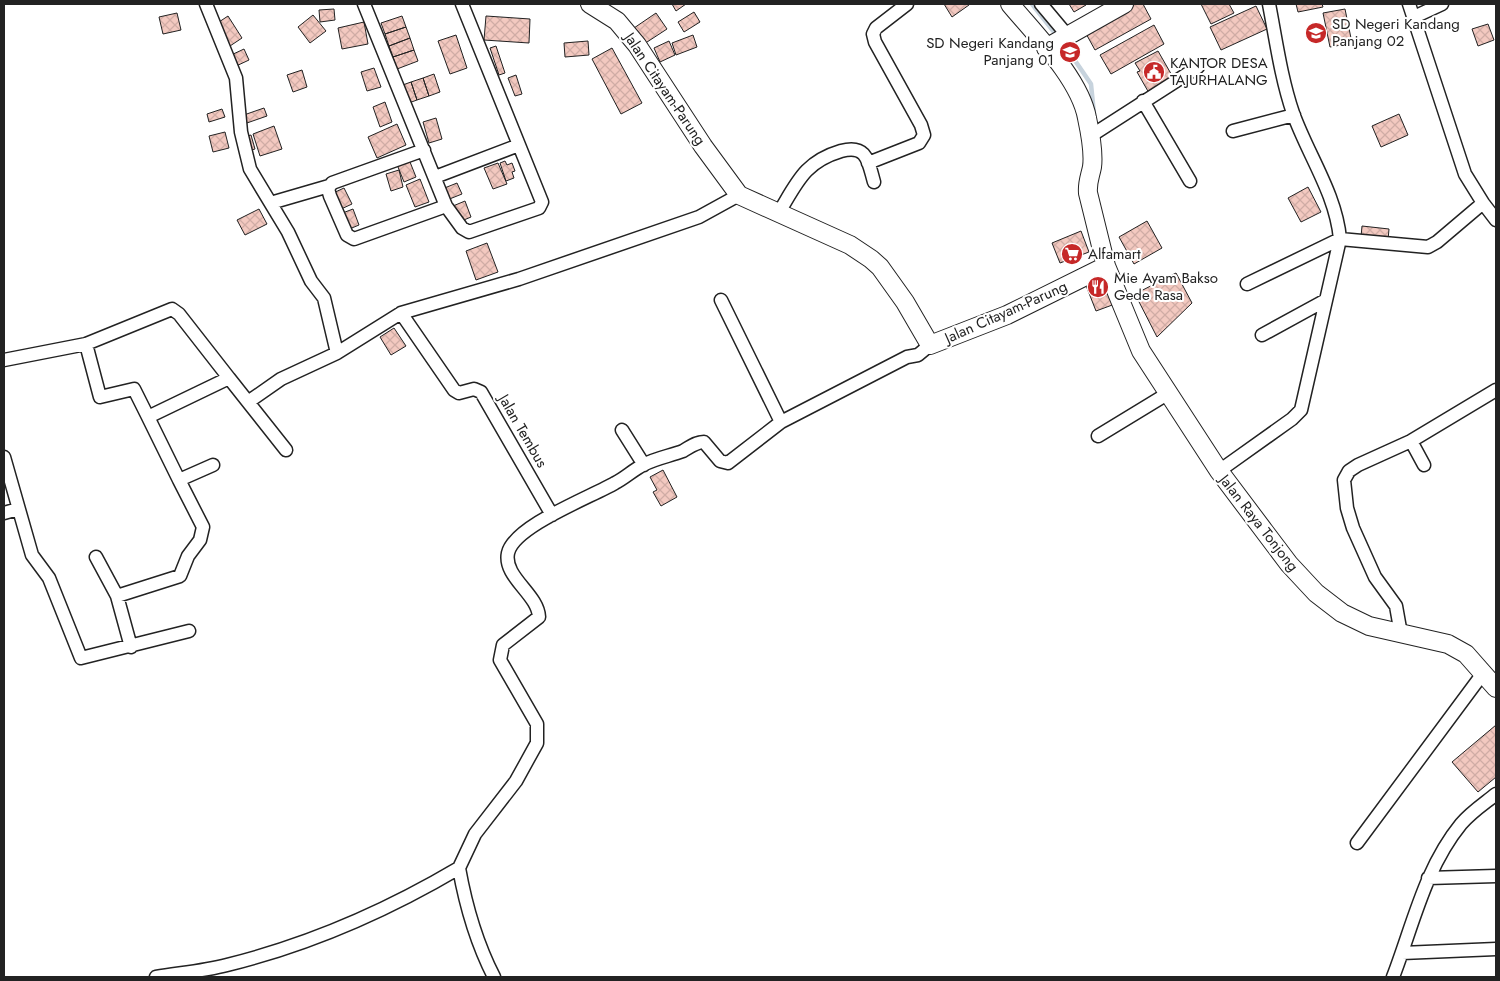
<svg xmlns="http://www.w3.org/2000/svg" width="1500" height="981" viewBox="0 0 1500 981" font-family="Jost,sans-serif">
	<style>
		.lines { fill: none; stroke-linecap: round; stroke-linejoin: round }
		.stream { stroke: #c7d3dd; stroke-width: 4.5 }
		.building { fill: url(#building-cross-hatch); stroke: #222 }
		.street-casing { stroke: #222; stroke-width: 15 }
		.secondary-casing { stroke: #222; stroke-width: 20 }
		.street { stroke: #fff; stroke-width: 12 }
		.secondary { stroke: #fff; stroke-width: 18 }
		.labels { text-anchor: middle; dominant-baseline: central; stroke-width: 4; stroke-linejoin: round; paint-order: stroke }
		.poi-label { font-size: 15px; fill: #222; stroke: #fff; text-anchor: start }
		.street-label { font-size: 15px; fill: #222; stroke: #fff }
	</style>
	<defs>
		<pattern id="building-cross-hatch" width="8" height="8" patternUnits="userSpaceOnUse" patternTransform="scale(1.25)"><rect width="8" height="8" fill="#f3c9c0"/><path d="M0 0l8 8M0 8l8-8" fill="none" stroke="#d0aca5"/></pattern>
	</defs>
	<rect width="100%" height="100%" fill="#fff"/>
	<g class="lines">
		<path class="stream" d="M1032,4L1058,37
			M1063,43L1091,84L1094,114"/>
	</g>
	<path class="building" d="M672,4H686L676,11Z
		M944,4H968L969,5L952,17Z
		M1069,4H1085L1086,5L1074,12Z
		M1131,4H1143L1151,19L1095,50L1084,30Z
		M1201,4H1229L1234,13L1211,24Z
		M1296,4H1322L1323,7L1298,12Z
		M1256,6L1267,29L1221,50L1210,27Z
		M334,9L335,20L320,22L319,10Z
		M1345,9L1352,43L1330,47L1323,13Z
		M694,12L700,22L684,32L678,22Z
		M177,13L181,30L163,34L159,17Z
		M656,13L667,29L644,44L634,28Z
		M313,15L326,31L310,43L298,27Z
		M228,16L242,38L230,46L216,24Z
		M402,16L406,27L385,34L381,23Z
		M486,16L530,19L529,43L484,40Z
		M364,22L368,44L342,49L338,28Z
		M1488,24L1494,40L1478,46L1472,29Z
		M1154,25L1164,44L1111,74L1100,55Z
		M406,27L410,38L389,46L385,34Z
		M456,35L467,68L450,74L438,41Z
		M693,35L697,47L676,55L672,43Z
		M410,38L414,50L393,57L389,46Z
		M588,41L589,55L565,57L564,43Z
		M669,41L675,55L660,62L654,48Z
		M496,46L505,73L499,75L490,48Z
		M612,48L642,103L621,114L592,59Z
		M244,49L249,60L234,67L229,56Z
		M414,50L418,61L397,69L393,57Z
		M1158,51L1174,79L1149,93L1137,72L1140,71L1135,63Z
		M374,68L381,87L367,91L361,72Z
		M302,70L307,87L293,92L287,75Z
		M434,74L440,92L429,96L423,78Z
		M516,75L522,94L515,96L508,78Z
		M423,78L429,96L417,100L411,82Z
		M411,82L417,100L406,104L400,86Z
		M385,102L392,122L380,127L373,107Z
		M264,108L267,116L244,124L241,116Z
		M222,109L225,117L209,122L207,114Z
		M1399,114L1408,135L1381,147L1372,126Z
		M436,118L442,139L429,143L423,122Z
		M397,124L406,145L377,158L368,137Z
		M274,126L282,149L260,156L253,134Z
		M225,132L229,148L213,152L209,136Z
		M251,135L255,149L248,151L244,137Z
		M408,157L416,177L404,182L396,162Z
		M505,161L507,165L512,163L515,171L512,172L514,178L506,181L500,163Z
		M498,163L507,184L493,189L484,168Z
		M399,170L403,187L391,191L386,174Z
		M420,179L429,202L415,207L406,185Z
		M457,183L462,194L447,200L442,189Z
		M1308,187L1321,212L1301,222L1288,198Z
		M344,188L352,204L339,210L331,194Z
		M465,201L471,217L459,222L453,206Z
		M259,209L267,224L245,235L237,220Z
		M353,209L359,225L347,230L340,214Z
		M1147,221L1162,248L1134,264L1119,237Z
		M1362,226L1389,229L1388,240L1361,237Z
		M1081,231L1089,252L1060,263L1052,243Z
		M487,243L498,272L476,280L466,251Z
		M1176,273L1192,303L1157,337L1135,294Z
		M1103,275L1115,304L1096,311L1085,283Z
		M394,328L406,346L391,355L380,337Z
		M663,470L677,497L661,506L653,492L657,490L650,477Z
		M1496,725V777L1478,792L1452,762Z"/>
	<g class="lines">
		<g class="street-casing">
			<path id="street" d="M206,4L236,78L241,132L250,169L288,232L311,281L324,298L337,353
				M364,4L446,206L462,228L469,232L539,208L542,202L462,4
				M1041,4L1067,35
				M1409,4L1465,174L1483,203L1496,220
				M1414,17L1442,4
				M1143,101L1190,181
				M1233,131L1294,115
				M1089,137L1198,67
				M424,150L332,183L328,189L330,196L347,235L354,239L446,206
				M868,163L919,143L924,135L921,125L875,42L873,34L876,28L907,4
				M435,177L519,145
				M274,202L329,186
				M778,214C797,183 804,162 841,151C867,144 868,161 874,182
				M1247,284L1340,239L1428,247L1437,242L1483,203
				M721,300L781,422
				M401,313L454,390L459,393L474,389L481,392L552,515
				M1262,335L1326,300
				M86,344L100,397L134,389L148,417
				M4,360L86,344L172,309L179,314L229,378
				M248,402L286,450
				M622,430L644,465
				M1098,436L1167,394
				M1411,441L1424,465
				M4,457L32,555L49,578L81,658L189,631
				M213,465L179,480L148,417L229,378L248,402L281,379L337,353L401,313L519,279L699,217L739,195
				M1219,471L1292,419L1301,410L1340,239C1336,194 1308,155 1293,113C1281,78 1276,40 1269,4
				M4,513L18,509
				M96,557L117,596L131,647
				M117,596L180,576L188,556L200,540L203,527L179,480
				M1401,634L1396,606L1375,577L1353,528L1347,508L1344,480L1349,471L1358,465L1411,441L1496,390
				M1357,843L1484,672
				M459,868L475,834L516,781L537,743V724L500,660L503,645L539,617C538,594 503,577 508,553C514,526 591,497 615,483C625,478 633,470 643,465C656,458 670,456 683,451C690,447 696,442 704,442L720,461L728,463L781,422L907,357L918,355L930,345
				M1428,878L1496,876
				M1402,953L1496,949
				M156,977C180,973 204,971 227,965C308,945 388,910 459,868C466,907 476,942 494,977
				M1393,977C1413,925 1425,868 1461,824C1471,812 1485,803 1496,794"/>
		</g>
		<g class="secondary-casing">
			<path id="secondary" d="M590,4L617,21L637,45L703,146L739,195L850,245L871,259L880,267L905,302L930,345L1007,315L1106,266
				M1010,4C1035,34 1080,79 1087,118C1090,132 1094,153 1092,167C1090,177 1087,183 1088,193L1106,266L1141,351L1219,471L1289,564L1316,593L1342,613L1369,626L1448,644L1466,654L1496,688
				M1046,48L1124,4"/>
		</g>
		<use href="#street" class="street"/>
		<use href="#secondary" class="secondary"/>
	</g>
	<defs>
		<g id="school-disc" transform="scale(1.125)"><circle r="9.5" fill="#c62828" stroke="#fff"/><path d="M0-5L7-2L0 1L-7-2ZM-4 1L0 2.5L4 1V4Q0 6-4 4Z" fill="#fff"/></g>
		<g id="civic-disc" transform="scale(1.125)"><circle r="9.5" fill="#c62828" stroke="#fff"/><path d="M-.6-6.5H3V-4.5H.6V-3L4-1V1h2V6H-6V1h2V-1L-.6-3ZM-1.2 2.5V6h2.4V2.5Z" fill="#fff"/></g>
		<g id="supermarket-disc" transform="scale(1.125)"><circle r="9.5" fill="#c62828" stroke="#fff"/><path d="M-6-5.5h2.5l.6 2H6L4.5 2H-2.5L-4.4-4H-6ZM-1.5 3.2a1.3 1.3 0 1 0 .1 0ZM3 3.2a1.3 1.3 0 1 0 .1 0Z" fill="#fff"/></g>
		<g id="restaurant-disc" transform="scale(1.125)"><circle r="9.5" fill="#c62828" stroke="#fff"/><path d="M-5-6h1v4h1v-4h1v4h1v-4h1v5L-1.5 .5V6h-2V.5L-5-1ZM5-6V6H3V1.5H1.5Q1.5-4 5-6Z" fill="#fff"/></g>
	</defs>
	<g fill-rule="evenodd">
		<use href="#school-disc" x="1316" y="33"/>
		<use href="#school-disc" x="1070" y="52"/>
		<use href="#civic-disc" x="1154" y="72"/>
		<use href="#supermarket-disc" x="1072" y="254"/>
		<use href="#restaurant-disc" x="1098" y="287"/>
	</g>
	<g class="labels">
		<g class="poi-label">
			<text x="1332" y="24">SD Negeri Kandang<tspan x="1332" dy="17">Panjang 02</tspan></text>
			<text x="1054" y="43" text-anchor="end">SD Negeri Kandang<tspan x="1054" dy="17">Panjang 01</tspan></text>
			<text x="1170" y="63">KANTOR DESA<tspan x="1170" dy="17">TAJURHALANG</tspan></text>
			<text x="1088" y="254">Alfamart</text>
			<text x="1114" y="278">Mie Ayam Bakso<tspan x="1114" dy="17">Gede Rasa</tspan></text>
		</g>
		<g class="street-label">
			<text transform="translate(665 89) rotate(56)">Jalan Citayam-Parung</text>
			<text transform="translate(1006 312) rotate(-24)">Jalan Citayam-Parung</text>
			<text transform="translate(523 431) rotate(60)">Jalan Tembus</text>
			<text transform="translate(1259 523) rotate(52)">Jalan Raya Tonjong</text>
		</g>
	</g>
	<rect width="1500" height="981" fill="none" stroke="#222222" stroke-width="10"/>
</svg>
